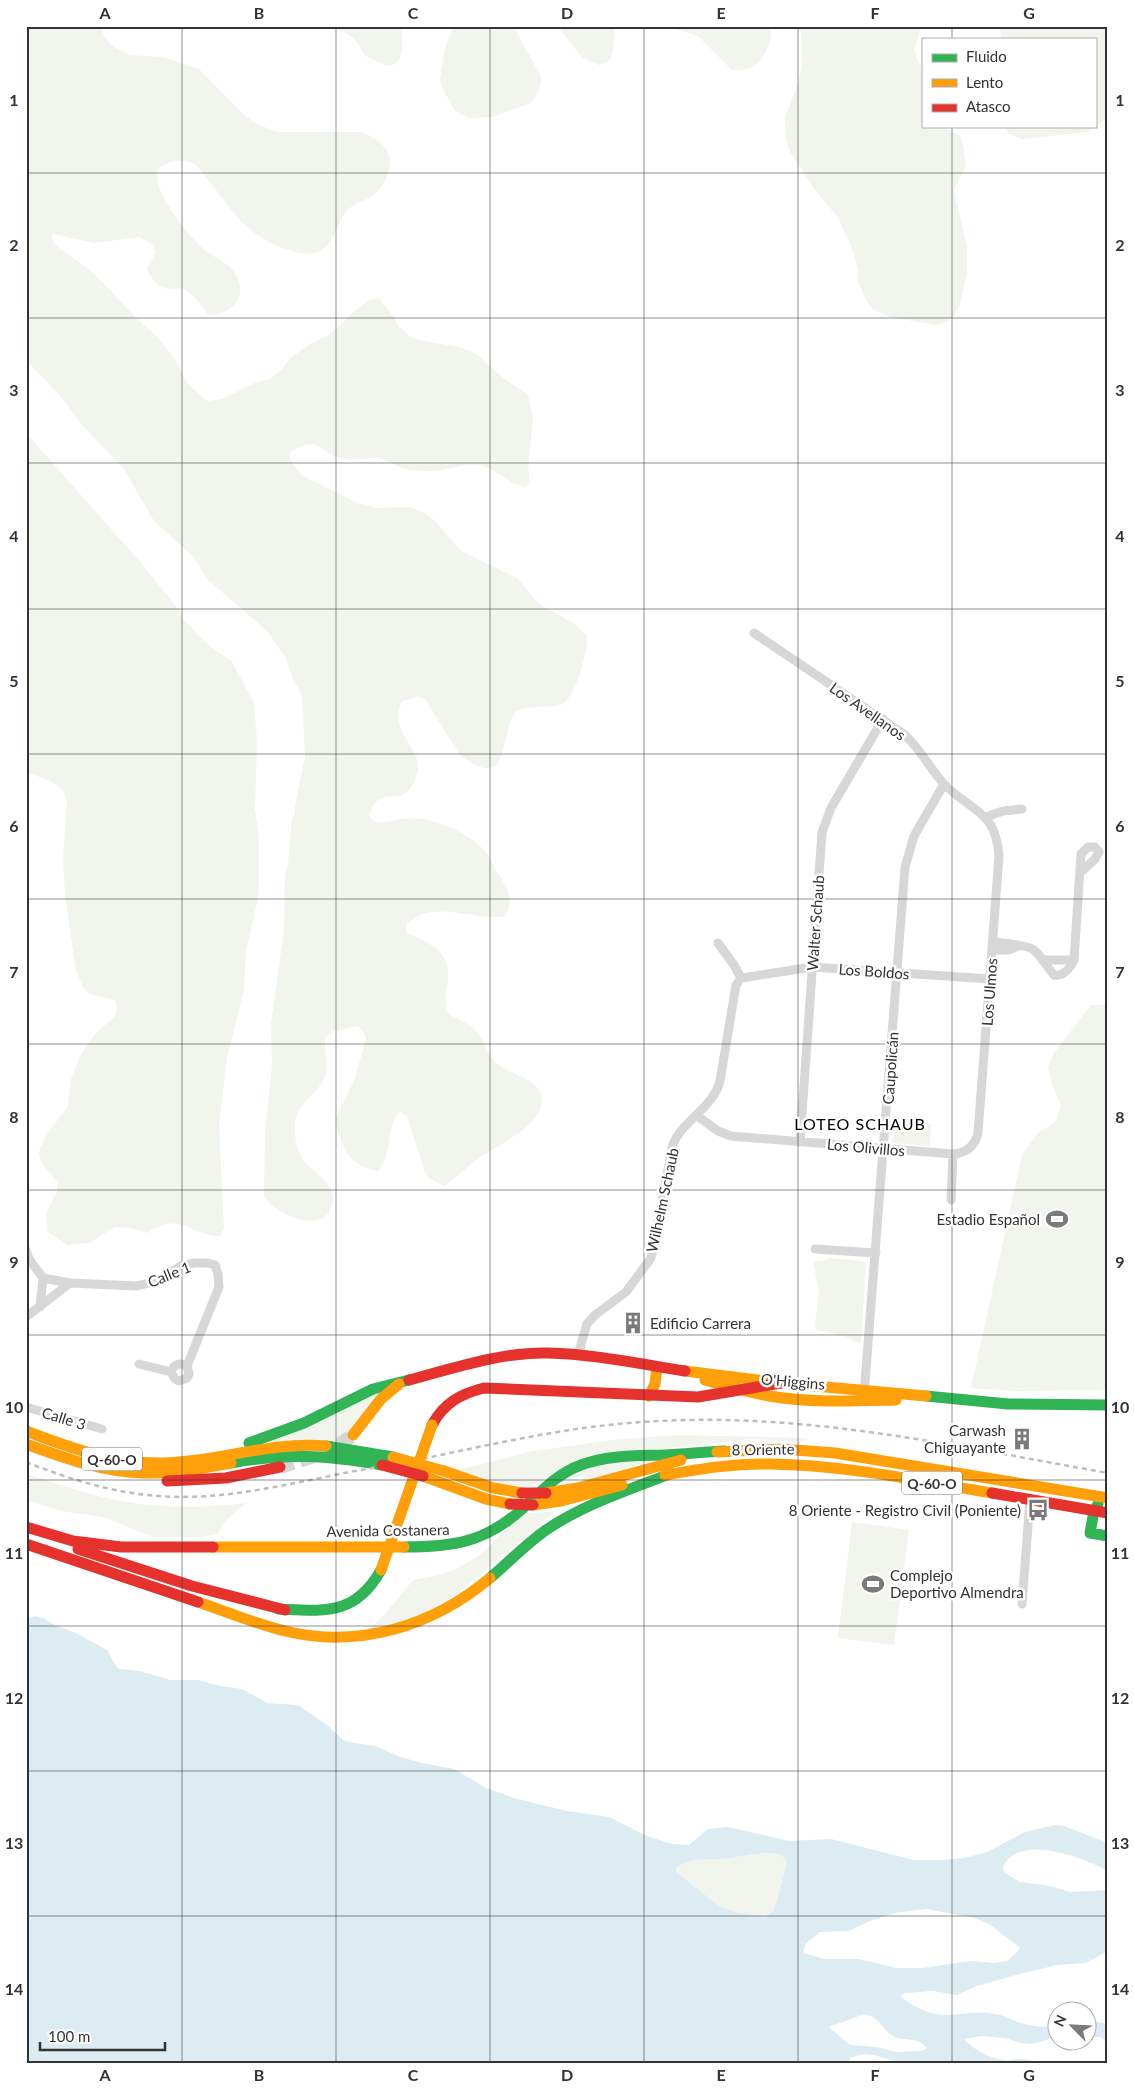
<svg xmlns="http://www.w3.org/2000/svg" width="1134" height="2089" viewBox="0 0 1134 2089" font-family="Lato,sans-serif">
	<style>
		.green { fill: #f1f5ed }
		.water { fill: #ddebf3; fill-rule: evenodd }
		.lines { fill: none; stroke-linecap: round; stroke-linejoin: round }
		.primary-tunnel { stroke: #d6d6d6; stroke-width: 14; stroke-dasharray: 14 7; stroke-linecap: butt }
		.street { stroke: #d7d7d7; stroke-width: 9 }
		.fast { stroke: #30b455; stroke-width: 11 }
		.slow { stroke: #ff9f0a; stroke-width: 11 }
		.jam { stroke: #e5322d; stroke-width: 11 }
		.rail { stroke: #bebebe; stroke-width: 2.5; stroke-dasharray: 5 4; stroke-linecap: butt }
		.slow-bridge { stroke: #ff9f0a; stroke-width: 11 }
		.jam-bridge { stroke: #e5322d; stroke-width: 11 }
		.grid { fill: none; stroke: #333; stroke-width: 1; stroke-opacity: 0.55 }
		.labels { text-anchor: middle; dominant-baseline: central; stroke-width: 5; stroke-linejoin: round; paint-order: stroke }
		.shield { fill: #fff; stroke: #707070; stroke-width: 1 }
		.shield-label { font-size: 14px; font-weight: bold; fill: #333 }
		.street-label { font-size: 15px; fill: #333; stroke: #fff }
		.poi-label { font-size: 15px; fill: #333; stroke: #fff; text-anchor: end }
		.neighbourhood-label { font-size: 16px; letter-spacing: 1px; fill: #000; stroke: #fff }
		.neatline { fill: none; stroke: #333; stroke-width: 2 }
		.grid-label { font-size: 16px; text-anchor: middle; font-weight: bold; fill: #333 }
	</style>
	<rect width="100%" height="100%" fill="#fff"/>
	<path class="green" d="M26,26H101L104,36L112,46L129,55L163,57L199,69L245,116L257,124L277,132H362C384,141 397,154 386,178C383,185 380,189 375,194C368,200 351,205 346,211C336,225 335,244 318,252C309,256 298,253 289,250C238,234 228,200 195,164C184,160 175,160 165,164C137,175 192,241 206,251C215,258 227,262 234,272C250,295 233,314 209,316C203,307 194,295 185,290C179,287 174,289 169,289C157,287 150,278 147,268L150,265L155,252L152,244L139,237L94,243L53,234L51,238L55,245L87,268L101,281L137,319L156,336L175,359L187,383L204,399L208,401L222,399L255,383L270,379L283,368L290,358L313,342L329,335L357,309L370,300L379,298L394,317L397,325L410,337L418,340L460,347L475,353L501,376L528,395L533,418L528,467L530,482L525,487C507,483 493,466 477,465C463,463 447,471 432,471C422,471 412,471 402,468C394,465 386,459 378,458C366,457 355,462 344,459C320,454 317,431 289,454L291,462L303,476L358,503L376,508L409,507L423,512L435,521L461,551L517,578L539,604L575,624L587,636C588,651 575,701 560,705C548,708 522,705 515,713C498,734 513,796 459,754L425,699L418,697L402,701C387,734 425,749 417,773C406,810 392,788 377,801C373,804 371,810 369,815L373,821C387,825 397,818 410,818C435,818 466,832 483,849C490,855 492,865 497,872C507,886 515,900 505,916C474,922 433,897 406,925L407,933C435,946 453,952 447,987C445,998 444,1004 449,1014C459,1020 471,1024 478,1033C484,1041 487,1052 493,1060C503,1072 533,1077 540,1092C553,1121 494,1147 476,1160C465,1168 456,1179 444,1186L429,1178L425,1172L409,1122L406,1115L400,1111C384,1129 395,1150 378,1171C348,1166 341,1146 335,1119L354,1081L366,1039L363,1031L358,1026L334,1031L326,1036C322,1049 330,1064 325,1077C318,1095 297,1101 295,1124C294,1135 297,1151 303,1160C313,1173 333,1181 333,1199C331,1239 274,1215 264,1196L265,1131L272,1065L271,1023L284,930L285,877L288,864L292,819L295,813V805L305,757L302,695L294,681L285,657L268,632L207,579L194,557L154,521L124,469L82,425L62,398L26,360Z
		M330,26H401C403,43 406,76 378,62C374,60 368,58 365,55C360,49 357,40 351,36C345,32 337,29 330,26Z
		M454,26H513L541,76V84L536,96L531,103L492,117L468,118L454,110L442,87L440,79L445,48Z
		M557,26H615L613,52L610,60L599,65L582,57Z
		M666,26H770C774,38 764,62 752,67C746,70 738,70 732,70L698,36Z
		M798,26H922L914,48L916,57L923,69V126H939L960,136L962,140L966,165L954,190L967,247V272L960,305L954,316L946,322L936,325L890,317L874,310L867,302L857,279L858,271L854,253L838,217L817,193L790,152L786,139L785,118L799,80L802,62L801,33Z
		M1000,26H1108L1107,118L1088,132L1022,139L1009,134L1004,126H1095V39H1001Z
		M26,433L142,564L181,613L184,620L209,646L232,662L254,703L257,741L255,808L259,840V883L258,899L246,950L244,989L227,1058L219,1124L224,1229L220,1236C189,1236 182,1210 147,1233L131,1228L115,1227L89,1243L67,1245L47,1231L46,1214L57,1191V1182L42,1163L39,1155L40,1148L48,1133L68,1106L71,1079L80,1056L95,1034L115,1016L117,1008L115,1000L89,994L83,988L75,966L65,894L63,860L67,800C61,780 42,779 26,772Z
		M1091,1005H1108V1390L1015,1391L971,1388L1022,1155L1038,1133L1056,1122L1061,1106L1051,1081L1048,1067L1054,1053Z
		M895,1120L931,1124L930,1146L892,1143Z
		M829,1258L863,1261L866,1265L861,1344L845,1336L816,1330L815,1324L819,1292L813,1261H823Z
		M383,1390L355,1430L341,1444L268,1442Z
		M677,1435L810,1438L798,1443L751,1439L661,1449L554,1473L537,1484L527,1486L493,1485L459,1470L528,1452L612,1440Z
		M654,1460L584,1482V1476L562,1480L582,1470L606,1462Z
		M26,1473C105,1503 161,1513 246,1503L225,1521L218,1534L201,1537H153L103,1517L61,1511L26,1500Z
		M556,1511L455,1596L410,1620L366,1632L385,1614L413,1580L435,1576L456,1569L480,1555L522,1514Z
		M852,1522L909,1530L894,1645L838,1638Z
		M763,1853C773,1854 785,1852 787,1864L774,1910L765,1917L735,1912L718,1905L676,1872V1868C696,1853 738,1855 763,1853Z"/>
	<path class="water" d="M35,1616L43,1618L55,1625L76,1633L107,1650L116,1666L119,1669L140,1671L170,1680H199L215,1685L242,1689L267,1703L298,1705L327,1725L343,1740L354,1743L376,1746L400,1757L422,1763L454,1769L486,1788L514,1798L567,1811L609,1817L647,1836L672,1844L689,1845L708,1829L728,1827L789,1841L831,1839L914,1860H942L964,1858L985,1853L1025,1832L1055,1825L1064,1826L1108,1843V1871C1085,1858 1018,1832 1003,1867L1004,1872L1020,1882L1051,1886L1070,1892L1108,1890V1951L1086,1963L1057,1965L1020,1974L977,1986L957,1995L932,1991L905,1993L900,1996C943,2030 957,2006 1000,2015C1006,2016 1012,2020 1018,2022C1030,2026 1044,2028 1056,2026V2037L1032,2044L1021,2043L1005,2038L981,2036L964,2039C974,2050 993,2061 1009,2060C1020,2059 1029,2058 1040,2063H953L936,2061L898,2062L874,2055L863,2054L850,2058L849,2063H26V1621L29,1618ZM763,1853C773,1854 785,1852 787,1864L774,1910L765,1917L735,1912L718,1905L676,1872V1868C690,1858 703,1859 719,1859C733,1858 748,1854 763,1853ZM926,1909L975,1918L989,1924L1019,1947V1950L1007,1961L995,1963L970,1961L923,1968H896L859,1959H824L803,1953L806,1943L820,1932L849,1931L870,1921L894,1913ZM864,2014C881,2017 883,2032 895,2037C905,2041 921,2037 927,2049L920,2051L896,2052L877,2047L850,2045L829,2027Z
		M1087,2020L1108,2024V2042L1100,2037H1087Z"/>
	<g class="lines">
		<path class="primary-tunnel" d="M280,1467C306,1459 332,1452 353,1435"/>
		<path class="street" d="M986,817L1003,811L1022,809
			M993,942C1001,943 1029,945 1034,950C1042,957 1047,967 1054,975C1063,977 1070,968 1074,960L1081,854L1088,847H1095L1099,852L1095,859L1080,873
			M718,943L734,965L741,978
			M992,950H1009L1018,946
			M1042,960H1074
			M741,978L812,967L990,979
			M696,1115L718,1131L731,1136L953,1154C966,1153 975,1146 978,1133L999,856C996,810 970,811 944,784C930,769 921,750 905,735L754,633
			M800,1142L822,832L831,808L883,719
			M951,1200L953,1154
			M815,1249L876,1253
			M26,1250L29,1259L43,1278L40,1307
			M43,1278L70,1283
			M26,1317L70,1283L137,1286L157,1281L181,1266L194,1263H208L215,1265L218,1274L219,1287L187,1366L189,1374L187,1378L179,1381L175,1379L171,1372L139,1364
			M580,1355L581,1344L587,1324L595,1315L626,1292L651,1258L673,1144C684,1119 713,1108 720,1081L736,985L741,978
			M171,1372C174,1364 179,1362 187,1366
			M864,1395L905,867L914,836L944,784
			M26,1407L102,1429
			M1022,1604L1030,1500"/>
		<path class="fast" d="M926,1396L1008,1404L1108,1405
			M249,1443L304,1423L373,1389L409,1380
			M326,1446L393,1457
			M231,1463C288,1453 325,1455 382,1465
			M1098,1504L1094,1511L1090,1533L1108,1536
			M404,1547C451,1547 484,1543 521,1510C540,1493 556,1474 581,1465C608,1455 636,1456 664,1455C684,1454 705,1452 725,1451
			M490,1578C509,1562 526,1544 546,1530C584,1504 629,1490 672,1473
			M278,1609C325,1611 355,1616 381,1570"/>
		<path class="slow" d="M685,1371L781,1383L926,1396
			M705,1380C726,1386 747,1392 769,1396C811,1403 854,1401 896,1400
			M649,1396L655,1384L657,1367
			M26,1431C70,1448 115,1464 163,1463C218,1462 270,1441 326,1446
			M353,1435L381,1399L399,1384
			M26,1444C64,1458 103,1472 144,1473C174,1474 203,1468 231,1463
			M717,1452L781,1449L835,1453L1108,1498
			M444,1471L493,1488L522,1493
			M665,1475C700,1469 735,1463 771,1464C845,1465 919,1481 992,1493
			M423,1476L486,1499L510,1504
			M546,1493L578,1488L681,1460
			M533,1505L561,1501L622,1485
			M213,1547H404
			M198,1602C227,1612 256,1624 285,1631C359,1649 433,1626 490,1578"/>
		<path class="jam" d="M409,1380C454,1368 501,1352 548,1353C594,1354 640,1364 685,1371
			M432,1425C444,1403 460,1394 484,1388L698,1397L781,1383
			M167,1481L226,1478L280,1467
			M992,1493L1108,1513
			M26,1527L73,1541L121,1547H213
			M26,1544L198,1602
			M78,1549L192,1586L285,1610"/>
		<path class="rail" d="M26,1462C69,1479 113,1493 159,1496C224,1501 287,1484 350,1472C377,1467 404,1462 431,1457C507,1441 583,1424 660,1421C811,1413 960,1447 1108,1473"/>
		<path class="slow-bridge" d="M393,1457L444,1471
			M381,1570L432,1425"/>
		<path class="jam-bridge" d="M382,1465L423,1476
			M522,1493H546
			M510,1504L533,1505"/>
	</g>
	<path class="grid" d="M182,26V2063M336,26V2063M490,26V2063M644,26V2063M798,26V2063M952,26V39M952,126V2063M26,173H1108M26,318H1108M26,463H1108M26,609H1108M26,754H1108M26,899H1108M26,1044H1108M26,1190H1108M26,1335H1108M26,1480H1108M26,1626H1108M26,1771H1108M26,1916H1108"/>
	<defs>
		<g id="stadium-bare" transform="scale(1.725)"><path d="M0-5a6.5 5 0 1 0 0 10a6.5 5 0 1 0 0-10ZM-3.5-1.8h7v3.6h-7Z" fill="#7a7a7a" stroke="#fff" stroke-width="2.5" paint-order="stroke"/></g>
		<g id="building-bare" transform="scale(1.725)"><path d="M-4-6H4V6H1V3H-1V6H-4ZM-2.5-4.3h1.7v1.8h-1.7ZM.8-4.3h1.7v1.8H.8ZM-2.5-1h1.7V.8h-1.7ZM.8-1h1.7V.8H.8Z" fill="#7a7a7a" stroke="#fff" stroke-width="2.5" paint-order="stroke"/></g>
		<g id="bus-bare" transform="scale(1.725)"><path d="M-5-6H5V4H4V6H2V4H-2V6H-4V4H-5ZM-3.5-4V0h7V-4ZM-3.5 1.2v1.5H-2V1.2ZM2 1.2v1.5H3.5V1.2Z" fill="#7a7a7a" stroke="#fff" stroke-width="2.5" paint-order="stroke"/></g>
	</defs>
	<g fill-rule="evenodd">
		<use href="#stadium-bare" x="1057" y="1219"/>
		<use href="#building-bare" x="633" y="1323"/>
		<use href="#building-bare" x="1022" y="1439"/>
		<use href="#bus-bare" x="1038" y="1510"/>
		<use href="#stadium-bare" x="873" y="1584"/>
	</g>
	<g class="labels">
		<g class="shield">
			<rect x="82" y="1447.5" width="60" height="23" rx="4"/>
			<rect x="902" y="1471.5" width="60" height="23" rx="4"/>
		</g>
		<g class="shield-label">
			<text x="112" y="1459">Q-60-O</text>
			<text x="932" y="1483">Q-60-O</text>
		</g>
		<g class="street-label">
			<text transform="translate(868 711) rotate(35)">Los Avellanos</text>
			<text transform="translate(815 923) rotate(-86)">Walter Schaub</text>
			<text transform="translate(874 971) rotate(4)">Los Boldos</text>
			<text transform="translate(989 992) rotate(-86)">Los Ulmos</text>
			<text transform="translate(890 1068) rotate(-86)">Caupolicán</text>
			<text transform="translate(866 1147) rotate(5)">Los Olivillos</text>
			<text transform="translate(662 1200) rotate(-78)">Wilhelm Schaub</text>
			<text transform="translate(169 1274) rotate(-22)">Calle 1</text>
			<text transform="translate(793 1381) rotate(5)">O'Higgins</text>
			<text transform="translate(64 1418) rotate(17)">Calle 3</text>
			<text transform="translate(763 1449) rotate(-1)">8 Oriente</text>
			<text transform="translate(388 1530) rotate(-1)">Avenida Costanera</text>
		</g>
		<g class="poi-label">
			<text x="1040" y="1219">Estadio Español</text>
			<text x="650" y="1323" text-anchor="start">Edificio Carrera</text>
			<text x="1006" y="1430">Carwash<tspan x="1006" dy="17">Chiguayante</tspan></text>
			<text x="1021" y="1510">8 Oriente - Registro Civil (Poniente)</text>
			<text x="890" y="1575" text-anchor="start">Complejo<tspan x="890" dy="17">Deportivo Almendra</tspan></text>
		</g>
		<g class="neighbourhood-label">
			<text x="860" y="1123">LOTEO SCHAUB</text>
		</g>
	</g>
	<rect width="1134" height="2089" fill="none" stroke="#ffffff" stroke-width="55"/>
	<rect x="922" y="38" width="175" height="90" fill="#ffffff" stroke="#adadad"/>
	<rect x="932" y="54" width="25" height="8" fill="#30b455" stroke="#adadad"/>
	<text x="966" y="62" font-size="15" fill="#333333">Fluido</text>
	<rect x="932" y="79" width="25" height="8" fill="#ff9f0a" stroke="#adadad"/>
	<text x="966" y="88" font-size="15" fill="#333333">Lento</text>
	<rect x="932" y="104" width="25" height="8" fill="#e5322d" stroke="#adadad"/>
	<text x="966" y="112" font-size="15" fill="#333333">Atasco</text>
	<g transform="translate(1072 2026) rotate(294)"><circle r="24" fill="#ffffff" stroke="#adadad"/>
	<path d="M0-4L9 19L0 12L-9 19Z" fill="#7a7a7a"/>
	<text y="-8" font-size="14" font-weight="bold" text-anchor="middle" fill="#333333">N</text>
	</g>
	<path d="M40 2042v8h125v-8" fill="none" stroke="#333333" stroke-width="2.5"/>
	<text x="48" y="2042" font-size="15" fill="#333333" stroke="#ffffff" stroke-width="4" paint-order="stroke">100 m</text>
	<rect x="28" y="28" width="1078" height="2034" class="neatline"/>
	<g class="grid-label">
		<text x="105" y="19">A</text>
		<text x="259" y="19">B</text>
		<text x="413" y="19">C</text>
		<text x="567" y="19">D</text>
		<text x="721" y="19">E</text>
		<text x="875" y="19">F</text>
		<text x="1029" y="19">G</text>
		<text x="14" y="106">1</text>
		<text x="1120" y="106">1</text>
		<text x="14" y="251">2</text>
		<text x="1120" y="251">2</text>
		<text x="14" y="396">3</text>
		<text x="1120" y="396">3</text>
		<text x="14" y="542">4</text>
		<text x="1120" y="542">4</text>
		<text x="14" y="687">5</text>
		<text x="1120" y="687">5</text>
		<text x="14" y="832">6</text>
		<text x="1120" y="832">6</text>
		<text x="14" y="978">7</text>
		<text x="1120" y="978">7</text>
		<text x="14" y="1123">8</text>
		<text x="1120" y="1123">8</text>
		<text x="14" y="1268">9</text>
		<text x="1120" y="1268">9</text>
		<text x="14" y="1413">10</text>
		<text x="1120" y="1413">10</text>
		<text x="14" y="1559">11</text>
		<text x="1120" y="1559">11</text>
		<text x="14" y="1704">12</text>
		<text x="1120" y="1704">12</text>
		<text x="14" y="1849">13</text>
		<text x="1120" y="1849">13</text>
		<text x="14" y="1995">14</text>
		<text x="1120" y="1995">14</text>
		<text x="105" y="2081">A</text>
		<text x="259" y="2081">B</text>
		<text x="413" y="2081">C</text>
		<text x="567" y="2081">D</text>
		<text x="721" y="2081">E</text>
		<text x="875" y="2081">F</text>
		<text x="1029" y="2081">G</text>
	</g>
</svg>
